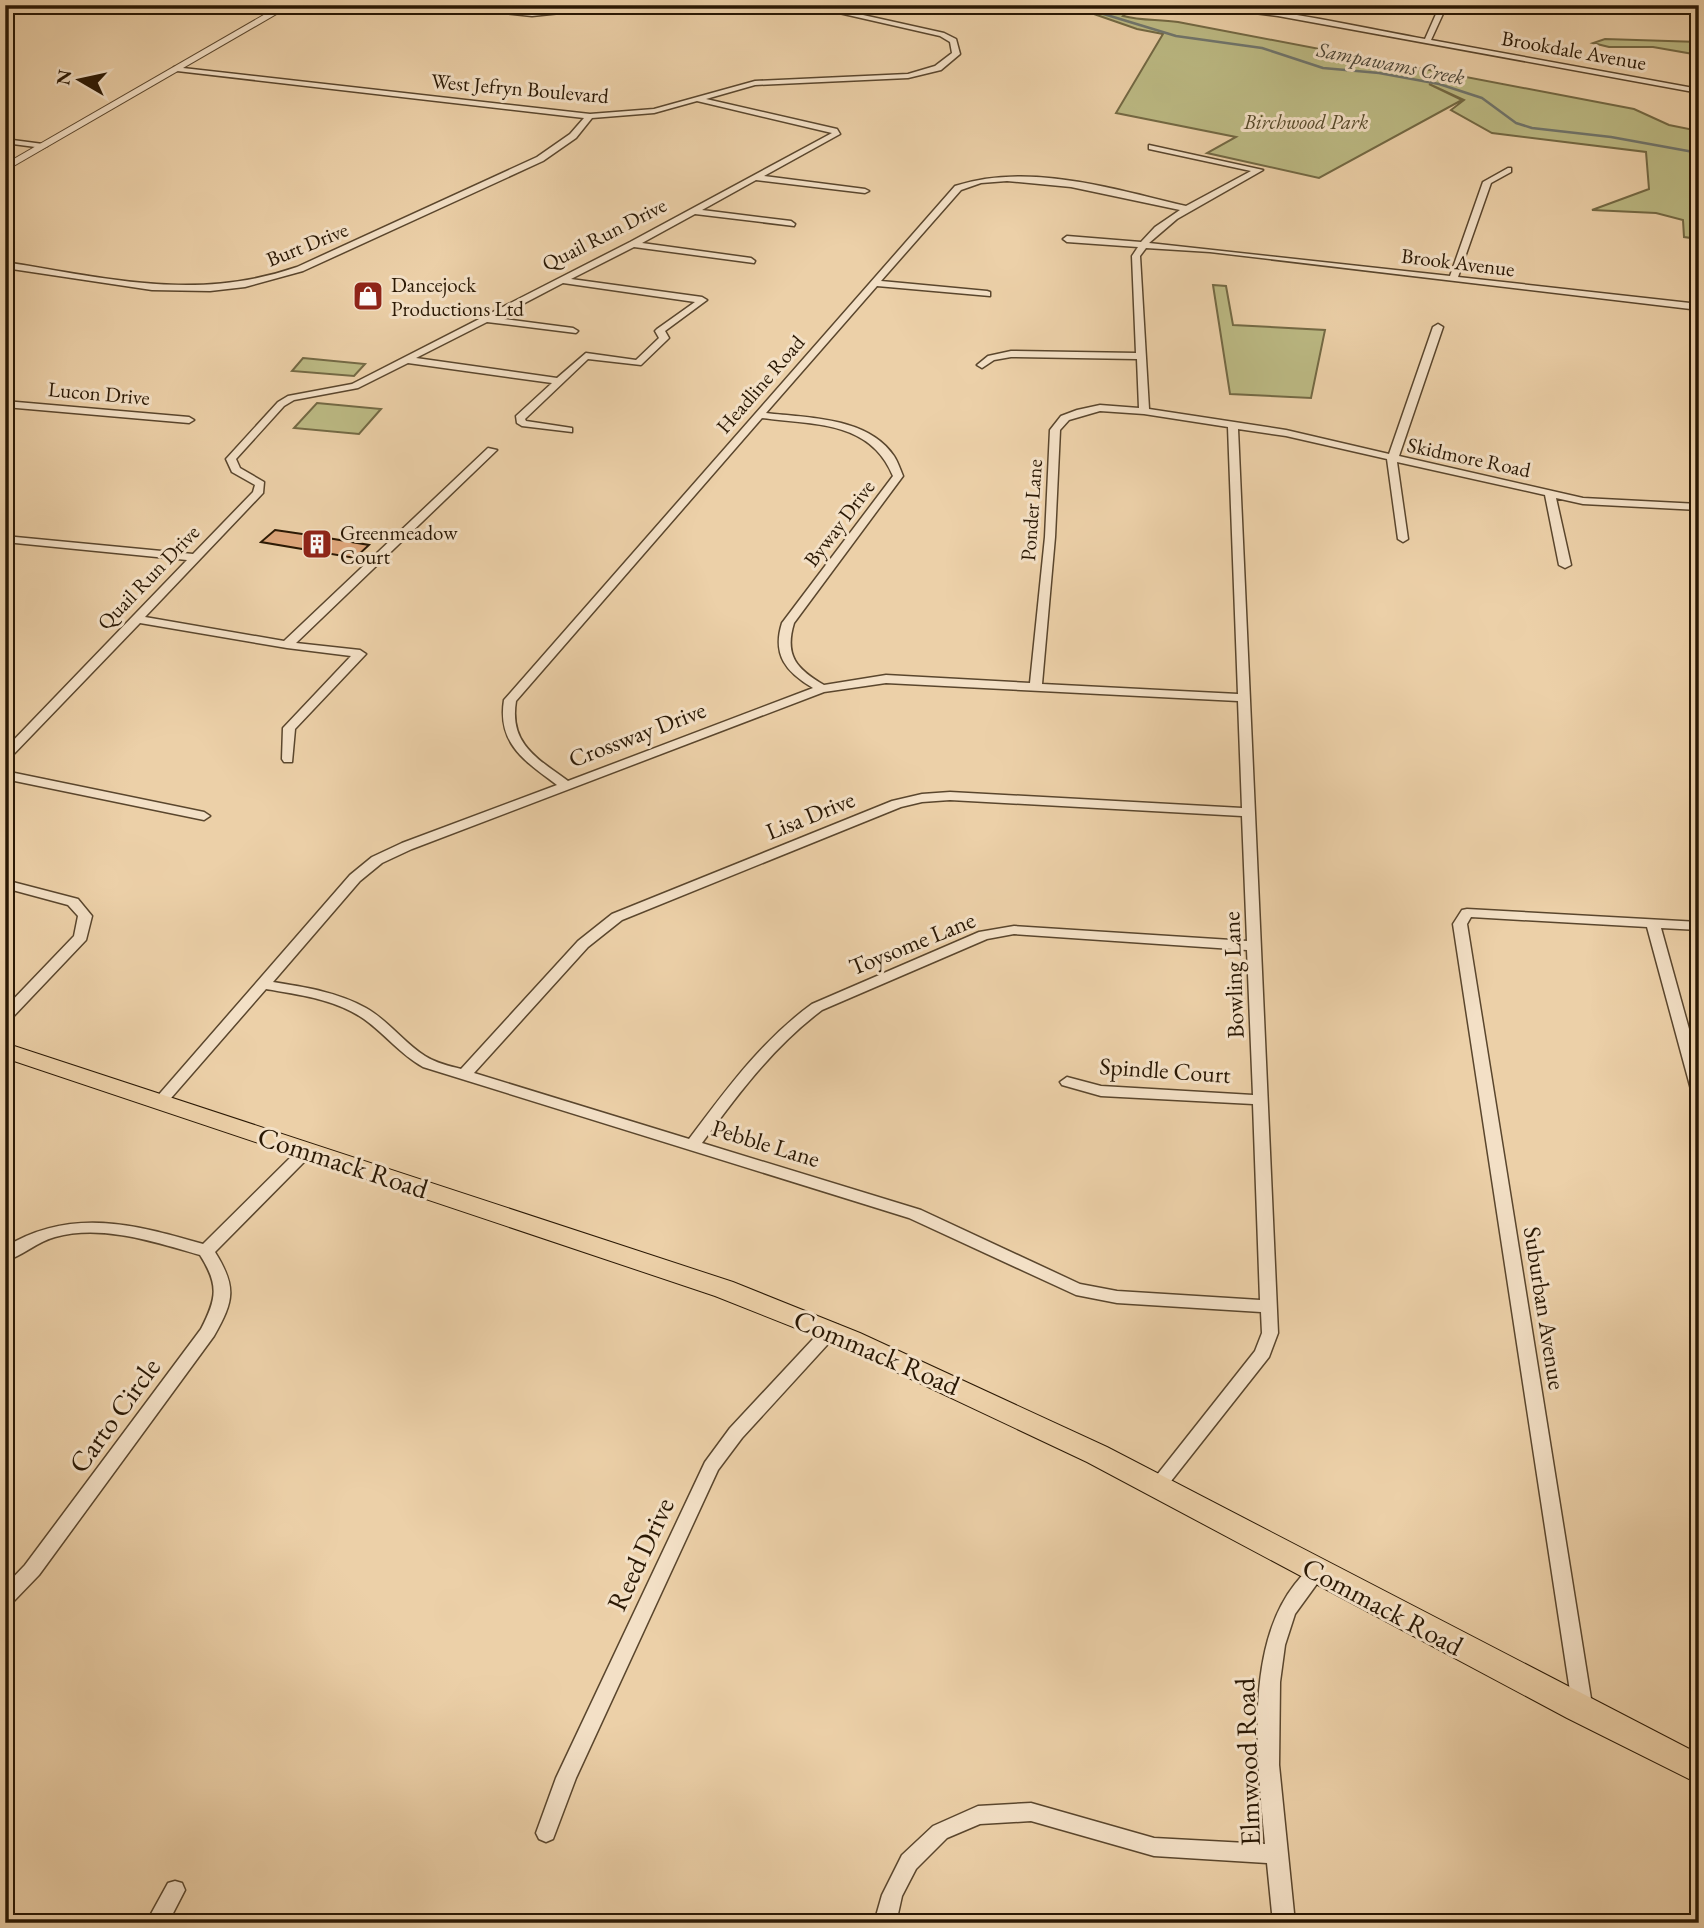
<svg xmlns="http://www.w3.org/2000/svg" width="1704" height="1928" viewBox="0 0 1704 1928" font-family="'EB Garamond',serif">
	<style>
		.green { fill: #bcba84; stroke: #736944; stroke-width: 2 }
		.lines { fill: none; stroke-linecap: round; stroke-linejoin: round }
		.stream { stroke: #70766e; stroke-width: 2.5 }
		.building { fill: #dfa77c; stroke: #2a1804; stroke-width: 2 }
		.minor-casing { stroke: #5a462d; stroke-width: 3 }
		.tertiary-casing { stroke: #5a462d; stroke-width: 2 }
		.primary-casing { stroke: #2a1804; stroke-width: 2 }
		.minor { fill: #f3e0c6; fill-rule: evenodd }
		.tertiary { fill: #f3e0c6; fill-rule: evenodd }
		.primary { fill: #ecd0a8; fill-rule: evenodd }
		.labels { text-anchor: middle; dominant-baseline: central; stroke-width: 6; stroke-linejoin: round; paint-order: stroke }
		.far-street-label { font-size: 21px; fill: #2a1804; stroke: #f3e0c6 }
		.far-water-label { font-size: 21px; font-style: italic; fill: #4d4739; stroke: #f3e0c6 }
		.far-park-label { font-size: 21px; font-style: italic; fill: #56492a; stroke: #f3e0c6 }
		.far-poi-label { font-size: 21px; fill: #2a1804; stroke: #f3e0c6; text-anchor: start }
		.street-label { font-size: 24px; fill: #2a1804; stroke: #f3e0c6 }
		.near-street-label { font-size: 28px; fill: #2a1804; stroke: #f3e0c6 }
	</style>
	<rect width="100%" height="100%" fill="#ecd0a8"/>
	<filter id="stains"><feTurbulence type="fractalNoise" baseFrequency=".00286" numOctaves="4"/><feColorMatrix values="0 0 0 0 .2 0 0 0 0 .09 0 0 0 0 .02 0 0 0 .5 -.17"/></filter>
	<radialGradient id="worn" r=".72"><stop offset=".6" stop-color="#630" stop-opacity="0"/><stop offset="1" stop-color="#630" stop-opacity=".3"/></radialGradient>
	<path class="green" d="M1068,5L1129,11L1123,16C1142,21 1158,19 1178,22L1634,109L1669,125L1699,131V239L1684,237L1683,220L1656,213L1592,210L1649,189L1646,152L1492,133L1451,110L1464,100L1429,84L1462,100L1319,178L1207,153L1236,137L1116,113L1163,34L1137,29Z
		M1605,39L1699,42V55L1653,47H1609L1593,43Z
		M1213,285L1226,286L1233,325L1325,330L1311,398L1230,394Z
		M303,358L365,364L354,376L292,371Z
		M317,403L381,409L359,434L294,428Z"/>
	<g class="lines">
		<path class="stream" d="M1074,5L1176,36L1262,48L1323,68L1379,73L1439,84L1482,98L1516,123L1532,128L1611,137L1699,153"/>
	</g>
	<path class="building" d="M275,530L316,536L369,545L355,558L261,542Z"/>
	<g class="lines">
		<g class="minor-casing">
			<path id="minor" d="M431,5C465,5 500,13 534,12C569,10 603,5 638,5L532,16Z
				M804,5H818L944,33L956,39L960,54L941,70L908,78L755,85L706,99L837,129L840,134L764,176L865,189L869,191L865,193L756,180L702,210L791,221L795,224L794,226L695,214L642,243L751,258L755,261L754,263L634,247L571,279L702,297L707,300L665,331L669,338L667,340L641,365L588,359L525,419L526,421L572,428V432L522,426L517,423L516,416L552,383L408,363L358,388L294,400L284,406L236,459L240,468L264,482L263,493L145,617L284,641L488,448L497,450L296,643L360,650L366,654L295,729L292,762H284L282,759L283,728L351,656L287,648L140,623L9,759L5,760V749L187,560L5,542V536L193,554L253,492L255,485L232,472L226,459L278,402L288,396L352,384L630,242L832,133L697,101L654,113L592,118L576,138L543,161L303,271L245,287L210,291L152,290L5,268V262C106,278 196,302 297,267L537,157L570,134L584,118L177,71H174V67L590,114L654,109L755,81L908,74L935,66L952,53L950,42L940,36ZM563,283L695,302L657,329L655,331L659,338L636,360L586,353L557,378L416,358L487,322L576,333L578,331L573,328L496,318Z
				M1190,5C1269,5 1347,25 1425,39L1440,5H1447L1431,40L1699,89V93L1278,16Z
				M1640,5L1699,8V12L1643,7Z
				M5,139L43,144L47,146L43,148L5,143Z
				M1149,145L1263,170L1177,219L1149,243L1450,276L1483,182L1508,168H1511V172L1491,183L1458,277L1699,304V310L1210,252L1146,248L1140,256L1149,409L1286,430L1389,454L1433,327L1438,324L1443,327L1399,456L1583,498L1699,504V510L1583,504L1556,498L1571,565L1565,568L1559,565L1545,495L1397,462L1408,539L1403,542L1398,539L1387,459L1286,436L1238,429L1278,1333L1269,1357L1164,1490L1158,1492L1152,1490L1149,1485L1255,1351L1262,1333L1261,1312L1117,1303L1076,1295L909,1218L423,1067C400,1054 385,1034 364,1019C335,999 300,995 266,989L165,1105H155L152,1102L155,1099L350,875L372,857L402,843L557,785C525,761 497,744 504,700L955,186C1030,162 1112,189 1186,206L1251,171L1149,149ZM1007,181L1071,187L1180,210L1155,227L1141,242L1067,236L1063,239L1067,242L1138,247L1132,256L1136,353L1011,351L988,356L977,365L982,368L994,360L1011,357L1137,359L1139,408L1100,405L1077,410L1061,416L1050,430L1045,537L1030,683L886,675L824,685C797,669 784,656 794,623L903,476C900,469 898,462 894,456C868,417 808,418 766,413L877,286L990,296V292L987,291L881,281L961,190L981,183ZM1100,411L1144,414L1228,427L1238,694L1042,684L1055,537L1060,430L1069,420ZM762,418C813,425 870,420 893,476L782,623C772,655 786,672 813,688L568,781C537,758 509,744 516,701ZM886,683L1238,701L1242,808L950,792L922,794L892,801L612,914L578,941L461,1069C449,1066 436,1063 425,1056C404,1043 389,1021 366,1008C338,992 304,987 273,982L360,881L382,863L412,849L824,692ZM950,800L1242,816L1247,941L1014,926L979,932L812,1004C761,1041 726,1090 689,1139L474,1073L588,947L622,920L901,807L922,802ZM1014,934L1247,950L1253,1095L1101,1086L1067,1077L1060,1082L1062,1085L1101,1096L1253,1104L1260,1300L1117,1291L1080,1284L921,1210L702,1143C738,1094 773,1047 822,1010L987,939Z
				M5,401L189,417L194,420L189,423L5,407Z
				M5,771L204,812L210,816L204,820L5,779Z
				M5,880L78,899L92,916L86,940L10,1020L5,1021V1008L74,936L78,916L68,905L5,888Z
				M1467,909L1699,922V930L1661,928L1699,1065V1098L1692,1093L1647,927L1471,917L1467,924L1593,1711L1590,1717L1583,1719L1576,1717L1573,1711L1453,924L1462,910Z
				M306,1146L311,1147L314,1151L311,1155L215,1252C237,1287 234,1301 214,1336L39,1575L12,1603L5,1605V1586L25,1565L201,1329C217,1298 219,1285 200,1255C155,1242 102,1224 55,1237C36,1242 23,1256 5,1261V1247C71,1207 134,1224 203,1244L301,1147Z
				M832,1323L838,1325L840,1329L838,1333L742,1438L718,1470L576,1778L553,1839L546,1842L539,1839L536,1833L556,1778L705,1462L730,1428L826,1325Z
				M1318,1563L1325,1565L1327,1570L1295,1614L1285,1645L1280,1682L1279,1765L1295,1923H1273L1267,1863L1154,1856L1031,1821L980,1824L947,1838L916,1869L902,1896L896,1923H874L882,1895L902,1855L933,1826L978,1806L1031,1803L1154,1838L1265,1844C1258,1766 1243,1650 1295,1584C1302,1576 1308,1566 1318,1563Z
				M175,1881L182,1883L185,1890L168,1923H146L168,1883Z"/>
		</g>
		<g class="tertiary-casing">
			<path id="tertiary" d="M281,5H292L5,171V164Z"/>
		</g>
		<g class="primary-casing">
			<path id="primary" d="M5,1043L733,1282L860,1333L1107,1447L1699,1754V1784L1567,1718L1087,1462L841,1346L715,1296L5,1058Z"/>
		</g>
		<use href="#minor" class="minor"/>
		<use href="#tertiary" class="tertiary"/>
		<use href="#primary" class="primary"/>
	</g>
	<defs>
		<g id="shop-square" transform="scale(1.575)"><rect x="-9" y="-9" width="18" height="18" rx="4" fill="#8f2418" stroke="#f3e0c6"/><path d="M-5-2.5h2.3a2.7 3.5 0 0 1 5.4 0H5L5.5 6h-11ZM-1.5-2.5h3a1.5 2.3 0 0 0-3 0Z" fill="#fff"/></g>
		<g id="building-square" transform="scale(1.575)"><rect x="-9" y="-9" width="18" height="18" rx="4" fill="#8f2418" stroke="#f3e0c6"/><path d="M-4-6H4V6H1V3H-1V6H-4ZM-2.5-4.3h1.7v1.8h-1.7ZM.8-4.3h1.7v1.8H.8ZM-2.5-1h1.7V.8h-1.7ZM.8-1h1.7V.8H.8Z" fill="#fff"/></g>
	</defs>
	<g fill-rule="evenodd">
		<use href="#shop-square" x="368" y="296"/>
		<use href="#building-square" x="317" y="544"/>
	</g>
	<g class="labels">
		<g class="far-street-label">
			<text transform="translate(1574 50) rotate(10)">Brookdale Avenue</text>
			<text transform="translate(520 88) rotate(5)">West Jefryn Boulevard</text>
			<text transform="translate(604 234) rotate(-27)">Quail Run Drive</text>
			<text transform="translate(307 244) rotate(-22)">Burt Drive</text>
			<text transform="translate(1458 262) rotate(7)">Brook Avenue</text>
			<text transform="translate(760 384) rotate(-49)">Headline Road</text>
			<text transform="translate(99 393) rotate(5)">Lucon Drive</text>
			<text transform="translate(1469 457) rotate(12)">Skidmore Road</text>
			<text transform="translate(1031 510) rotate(-86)">Ponder Lane</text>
			<text transform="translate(839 523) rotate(-53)">Byway Drive</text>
			<text transform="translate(148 577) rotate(-46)">Quail Run Drive</text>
		</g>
		<g class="far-water-label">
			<text transform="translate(1391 63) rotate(11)">Sampawams Creek</text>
		</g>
		<g class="far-park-label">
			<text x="1306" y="121">Birchwood Park</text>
		</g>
		<g class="far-poi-label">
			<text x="391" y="284">Dancejock<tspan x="391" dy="24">Productions Ltd</tspan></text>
			<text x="340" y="532">Greenmeadow<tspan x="340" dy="24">Court</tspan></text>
		</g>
		<g class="street-label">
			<text transform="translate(637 734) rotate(-21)">Crossway Drive</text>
			<text transform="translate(810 815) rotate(-22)">Lisa Drive</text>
			<text transform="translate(912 943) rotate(-22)">Toysome Lane</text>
			<text transform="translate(1233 975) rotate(-92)">Bowling Lane</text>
			<text transform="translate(1165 1070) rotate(4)">Spindle Court</text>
			<text transform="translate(766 1143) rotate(17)">Pebble Lane</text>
			<text transform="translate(1545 1308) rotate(81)">Suburban Avenue</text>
		</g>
		<g class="near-street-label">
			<text transform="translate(343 1162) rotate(18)">Commack Road</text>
			<text transform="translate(877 1352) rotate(23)">Commack Road</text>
			<text transform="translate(114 1415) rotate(-54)">Carto Circle</text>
			<text transform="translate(640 1554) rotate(-65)">Reed Drive</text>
			<text transform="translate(1383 1606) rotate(28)">Commack Road</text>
			<text transform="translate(1247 1762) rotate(-92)">Elmwood Road</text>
		</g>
	</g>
	<rect width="1704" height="1928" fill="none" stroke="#ecd0a8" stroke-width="28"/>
	<rect x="7" y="7" width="1690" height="1914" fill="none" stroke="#2a1804" stroke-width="3.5"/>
	<rect x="14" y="14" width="1676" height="1900" fill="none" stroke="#2a1804" stroke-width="2"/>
	<g transform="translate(80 80) rotate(279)" stroke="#f3e0c6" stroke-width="5" paint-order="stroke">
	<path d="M0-5L12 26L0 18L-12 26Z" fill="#2a1804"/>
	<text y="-10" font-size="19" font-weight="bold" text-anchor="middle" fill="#2a1804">N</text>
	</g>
	<rect width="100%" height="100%" filter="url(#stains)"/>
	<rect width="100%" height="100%" fill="url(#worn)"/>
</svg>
